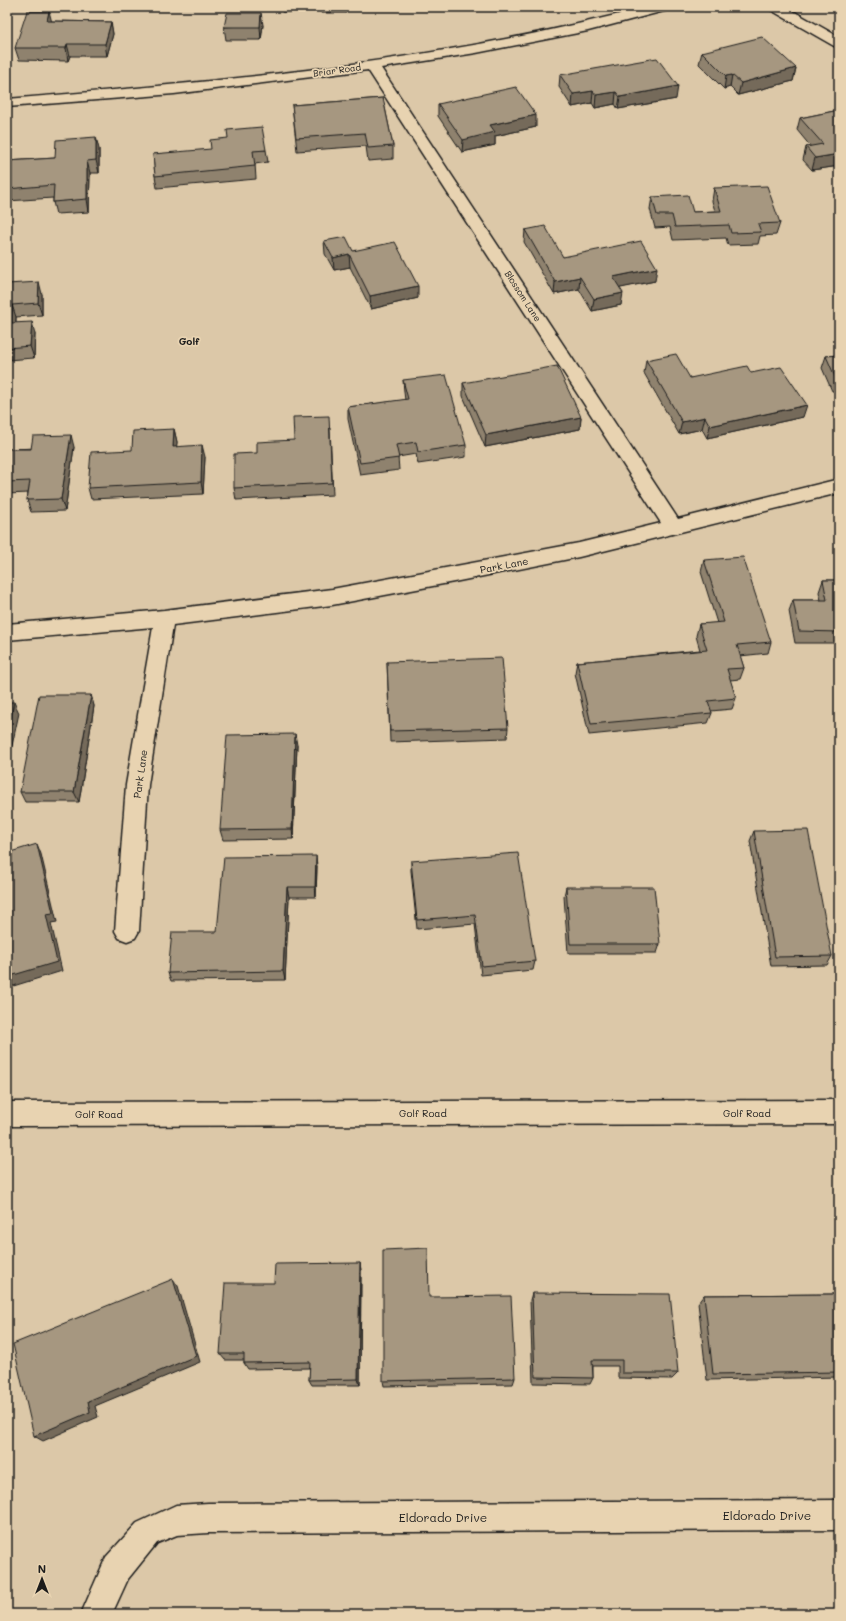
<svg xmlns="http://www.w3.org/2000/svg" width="846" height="1621" viewBox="0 0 846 1621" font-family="Mali,sans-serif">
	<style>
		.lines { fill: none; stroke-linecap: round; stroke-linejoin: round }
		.minor-casing { stroke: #1c1c1c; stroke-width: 3 }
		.major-casing { stroke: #1c1c1c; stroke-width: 3 }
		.minor { fill: #e8d3b1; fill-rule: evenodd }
		.major { fill: #e8d3b1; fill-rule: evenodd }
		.wall { fill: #8f826e; stroke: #1c1c1c }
		.shaded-wall { fill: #746a5a; stroke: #1c1c1c }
		.building { fill: #a69780; stroke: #1c1c1c }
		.labels { text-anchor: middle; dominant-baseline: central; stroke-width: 3.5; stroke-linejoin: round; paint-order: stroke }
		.far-street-label { font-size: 9px; fill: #1c1c1c; stroke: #e8d3b1 }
		.far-quarter-label { font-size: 10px; font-weight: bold; fill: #1c1c1c; stroke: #e8d3b1 }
		.street-label { font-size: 10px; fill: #1c1c1c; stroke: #e8d3b1 }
		.near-street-label { font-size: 12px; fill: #1c1c1c; stroke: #e8d3b1 }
	</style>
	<rect width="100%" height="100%" fill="#dcc8a8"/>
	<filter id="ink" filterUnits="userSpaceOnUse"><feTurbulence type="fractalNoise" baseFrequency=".025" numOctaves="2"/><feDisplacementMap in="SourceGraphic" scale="8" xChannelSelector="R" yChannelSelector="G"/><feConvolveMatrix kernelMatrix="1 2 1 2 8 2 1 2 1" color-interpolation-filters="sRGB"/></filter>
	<g filter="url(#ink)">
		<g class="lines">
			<g class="minor-casing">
				<path id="minor" d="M647,7H670L668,10L588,31L476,53L381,68L678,519L839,479V493L579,557L454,582L332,605L173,625L148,785L139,931L135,938L127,941L119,938L115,931L126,785L153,627L7,640V624L164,610L332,589L579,543L661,523L368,70L174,94L7,107V99C220,82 440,62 647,7Z
					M769,7H786L839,37V47L834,46L771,10Z
					M839,1500V1530L208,1533L177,1535L157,1543L128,1579L112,1614H81L106,1557L137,1523L176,1505L208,1503Z"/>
			</g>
			<g class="major-casing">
				<path id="major" d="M839,1100V1124L7,1126V1102Z"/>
			</g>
			<use href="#minor" class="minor"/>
			<use href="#major" class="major"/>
		</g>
		<path class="wall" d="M282,7H310V12H282Z
			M321,7H346V13H321Z
			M52,21L111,22L113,34L107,56H70L68,61L19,60L15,48Z
			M263,25L261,40H226L224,27Z
			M702,52L796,68L793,81L738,95L730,87L724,89L699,64Z
			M560,75L676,99L618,109L615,104L595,108L592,103L572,107L559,87Z
			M383,98L393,146V159L368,161L366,146L297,151L292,105Z
			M438,104L536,127L495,136V145L462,152L438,116Z
			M839,110V166L812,170L803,160L806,147H811L797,130L800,118Z
			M99,149V173H90L89,212L56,214L53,202V198L7,201V161L55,158Z
			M266,150L268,162L255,164L256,179L157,188L155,176L153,154Z
			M714,188L780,223L776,235L760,236L758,244L728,245L726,238L673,240L670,227L655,228L650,209L652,197L693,212L715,211L712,201Z
			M525,230L563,257L655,281L619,288L621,305L592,311L579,289L554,294L524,242Z
			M324,241L353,251L418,298L371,309L350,267L334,270L325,254Z
			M7,284L42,294V315L16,317V323L35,334L34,358L7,360Z
			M839,355V391H832L822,368L826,356Z
			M646,360L690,378L751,373L803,417L707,438L702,429L679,434L644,373Z
			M403,380L466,445V457L418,464L416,454L398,457L399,470L360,475L348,419V407L405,400L404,392Z
			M463,383L581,417L580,429L485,447L463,396Z
			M330,428L333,495L236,500L234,488L257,453Z
			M174,429L177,442L176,447L205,457L203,494L91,499L88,488L132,450Z
			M74,447L65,511L31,512L27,500L28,493L7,494V449Z
			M704,560L771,642L768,653L740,656L744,668L740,679L730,680L736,698L732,709L711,711L712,713L708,723L589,735L575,673L577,662L700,650L696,636L699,624L717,623L701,572Z
			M823,580H839V640H838L837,643H795L789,611L793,600H821L819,592Z
			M387,662L508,728L507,738L390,742Z
			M91,695L94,706L79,802H25L20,792Z
			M297,745L293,839L223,840L220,830Z
			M754,831L832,956L827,965L771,966L750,841Z
			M411,861L535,961L533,970L481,975L475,924L417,929L411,871Z
			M317,866L316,897H289L285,980L171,981L168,973L217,932Z
			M566,887L660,944L657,953H568L564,896Z
			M360,1263L361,1271L360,1385H312L309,1380L310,1368L248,1369L244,1363V1360H225L220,1354L274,1283Z
			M532,1293L678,1373L672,1379L618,1378V1366H593V1378L590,1384L533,1383L530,1300Z
			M839,1294V1377L707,1380L698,1303L704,1295Z
			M429,1297L515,1378L513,1384L384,1386L383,1381Z"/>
		<path class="shaded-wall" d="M49,11L52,23L47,21Z
			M261,13L263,25L261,40L260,27Z
			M111,22L113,34L107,56L105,44Z
			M67,44L70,56L68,61L66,48Z
			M796,68L793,81L738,95L741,83Z
			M732,75L730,87L724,89L726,76Z
			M678,86L676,99L618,109L620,97Z
			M593,91L592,103L572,107L573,94Z
			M616,92L615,104L595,108L596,95Z
			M536,115V127L495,136V145L462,152L463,140L490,125Z
			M96,137L99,149V173L96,160Z
			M839,154V166L812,170L815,158Z
			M87,161L90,173L89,212L87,199Z
			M349,254L350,267L334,270L333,258Z
			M657,268L655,281L611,290L613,277Z
			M580,277L579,289L554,294L555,282Z
			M39,282L42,294V315L38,303Z
			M418,286V298L371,309L370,296Z
			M623,293L621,305L592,311L594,299Z
			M12,305L16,317L15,336L11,323Z
			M32,322L35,334L34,358L30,346Z
			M807,405L803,417L707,438L710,426Z
			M581,417L580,429L485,447L486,435Z
			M705,417L702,429L679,434L682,422Z
			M174,429L177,442L176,459L173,447Z
			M71,435L74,447L65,511L61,499Z
			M202,445L205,457L203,494L201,482Z
			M91,695L94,706L79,802L74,792Z
			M14,702L19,713L7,769V735Z
			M295,734L297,745L293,839L292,829Z
			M37,844L41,854L57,922L51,923L62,971L7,988V977L46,914Z
			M316,856L317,866L316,897L315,887Z
			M287,887L289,897L285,980L283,971Z
			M360,1263L361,1271L360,1385L358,1379Z
			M173,1279L178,1286L200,1362L95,1406L98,1417L43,1441L34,1436L88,1401Z"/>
		<path class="building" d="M27,11H49L47,21L111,22L105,44H67L66,48H15Z
			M227,13H261L260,27H224Z
			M762,37L796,68L741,83L732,75L726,76L702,52Z
			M657,58L678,86L620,97L616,92L596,95L593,91L573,94L560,75Z
			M516,87L536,115L490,125L495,132L463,140L438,104Z
			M383,98L393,146L368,148L365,133L296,138L292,105Z
			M839,110V154L815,158L806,147L823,144L800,118Z
			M262,127L266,150L253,151L255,166L155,176L153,154L211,149L210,140L228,138L227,130Z
			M96,137V160L87,161V199L53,202L54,185L7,189V161L55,158L56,140Z
			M767,186L780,223L758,224L761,232L731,233L729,225L675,227L672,215H657L652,197L688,195L693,212L721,211L714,188Z
			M545,226L563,257L641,241L657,268L613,277L623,293L594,299L580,277L555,282L525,230Z
			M346,237L353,251L395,242L418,286L370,296L349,254L333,258L324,241Z
			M39,282L38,303L12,305L11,323L32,322L30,346L7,348V284Z
			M676,354L690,378L747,366L751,373L781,367L807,405L710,426L705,417L682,422L646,360Z
			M839,355V379H836L826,356Z
			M557,366L581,417L486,435L463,383Z
			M446,375L466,445L418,452L416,442L396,445L399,458L360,463L348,407L408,399L403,380Z
			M329,416L332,483L234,488V454L257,453V442L294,440L293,417Z
			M174,429L173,447L202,445L201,482L88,488L91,452L132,450L133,431Z
			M71,435L61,499L27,500L30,481L7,482V449H31L33,436Z
			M743,557L771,642L737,645L744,668L727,669L736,698L708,701L712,713L591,724L577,662L707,650L699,624L724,622L704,560Z
			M823,580H839V632L799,631L793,600H827Z
			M502,658L508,728L390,731L387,662Z
			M39,695H91L74,792H20Z
			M7,702H14L7,735Z
			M295,734L292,829L220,830L227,735Z
			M808,830L832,956L775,957L754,831Z
			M37,844L53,913L46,914L57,962L7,977V853Z
			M518,853L535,961L482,966L475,915L417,920L411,861Z
			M316,856L315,887H287L283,971L168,973L172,932H217L224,857Z
			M566,887H654L660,944H570Z
			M428,1248L429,1297L511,1296L515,1378L383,1381V1250Z
			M360,1263L358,1379L309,1380L310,1362L244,1363V1354H220L225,1283H274L275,1264Z
			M173,1279L196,1356L88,1401L90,1412L34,1436L13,1344Z
			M532,1293L670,1294L678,1373H622V1360H592L593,1378L535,1377Z
			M839,1294V1372L713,1374L704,1295Z"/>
	</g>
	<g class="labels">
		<g class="far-street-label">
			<text transform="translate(337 70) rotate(-8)">Briar Road</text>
			<text transform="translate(523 296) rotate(57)">Blossom Lane</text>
		</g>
		<g class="far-quarter-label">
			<text x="189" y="341">Golf</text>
		</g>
		<g class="street-label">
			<text transform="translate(504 565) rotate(-11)">Park Lane</text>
			<text transform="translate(140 774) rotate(-82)">Park Lane</text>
			<text x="423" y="1113">Golf Road</text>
			<text x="747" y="1113">Golf Road</text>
			<text x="99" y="1114">Golf Road</text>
		</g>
		<g class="near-street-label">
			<text x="767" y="1515">Eldorado Drive</text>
			<text x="443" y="1517">Eldorado Drive</text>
		</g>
	</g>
	<rect width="846" height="1621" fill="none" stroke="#e8d3b1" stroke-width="24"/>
	<rect x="12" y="12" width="822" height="1597" fill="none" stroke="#1c1c1c" stroke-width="1.5" filter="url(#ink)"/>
	<g transform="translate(42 1579)" stroke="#e8d3b1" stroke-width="3" paint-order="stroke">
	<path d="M0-3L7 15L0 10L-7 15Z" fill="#1c1c1c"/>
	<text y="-6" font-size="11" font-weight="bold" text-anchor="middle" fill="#1c1c1c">N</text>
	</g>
</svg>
